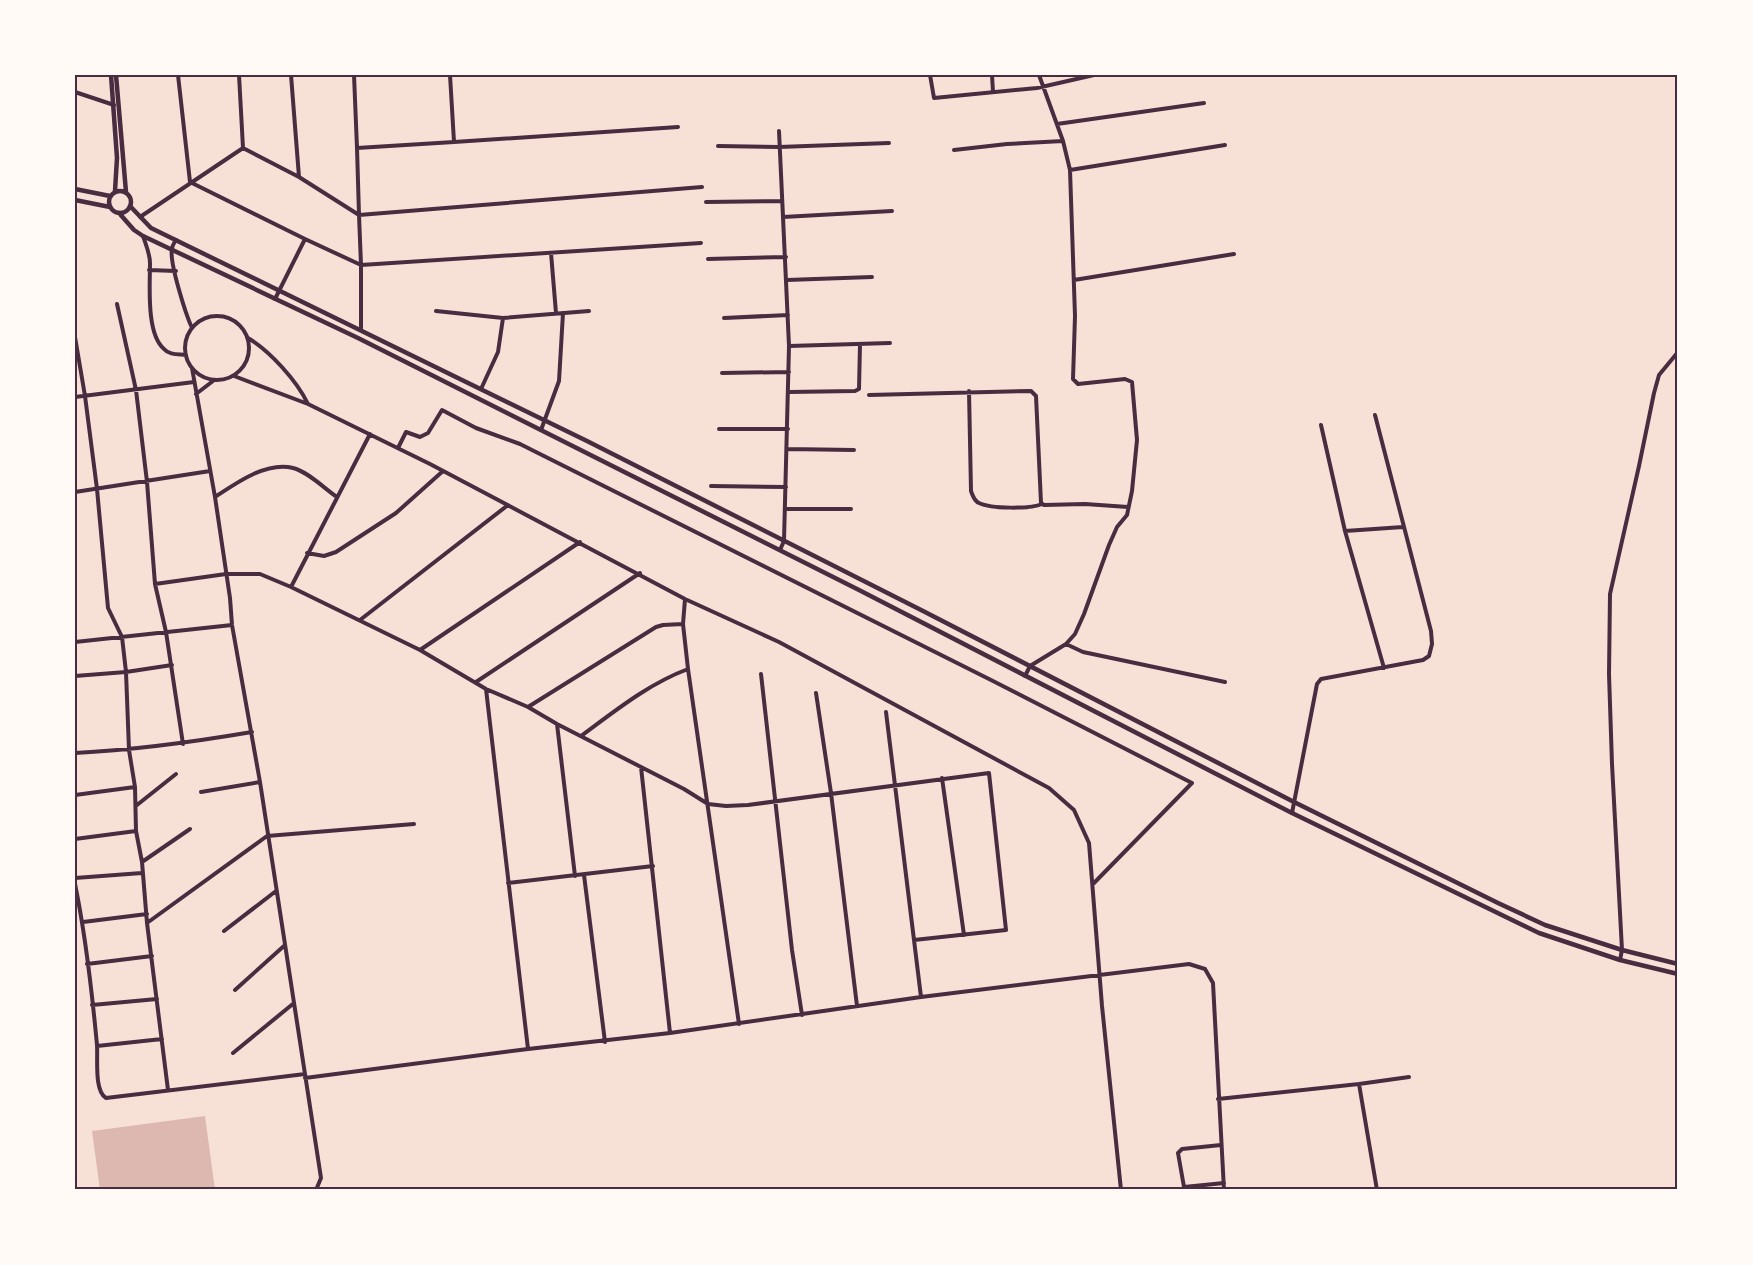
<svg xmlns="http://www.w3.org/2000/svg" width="1753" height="1265" viewBox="0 0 1753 1265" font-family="Karla,sans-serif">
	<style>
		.water { fill: #dcb8b0 }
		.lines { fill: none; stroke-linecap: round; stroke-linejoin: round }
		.minor { stroke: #4a2c40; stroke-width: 4 }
		.tertiary { stroke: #4a2c40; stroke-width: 4.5 }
		.neatline { fill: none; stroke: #4a2c40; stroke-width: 2 }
	</style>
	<rect width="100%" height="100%" fill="#f7e1d7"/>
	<path class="water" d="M205,1116L215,1190H100L92,1131Z"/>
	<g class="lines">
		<path class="minor" d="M178,75L190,182L305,239L275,299
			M239,75L243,148
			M291,75L299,177
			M354,75L357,148
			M450,75L454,142L678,127
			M930,75L934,98L1037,88L1094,75
			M992,75L993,92
			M75,92L114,105
			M1057,124L1204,103
			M779,131L789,346L784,541L780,550
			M454,142L357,148L359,215L702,187
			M718,146L779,147L889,143
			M954,150L1007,144L1063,141
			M1070,170L1225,145
			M706,202L782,201
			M140,217L243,148L299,177L359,215L361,265L305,239
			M783,217L892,211
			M143,236C146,245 150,254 150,263C150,285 146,334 164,349C169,355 178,354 186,355
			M176,240C174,243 172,246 172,249C169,262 186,315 192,328
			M551,253L556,313
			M708,259L786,257
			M149,270L176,271
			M787,280L872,277
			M1074,280L1234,254
			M117,304L136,390L147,482L155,584L166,632L183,744
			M436,311L503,318L589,311
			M185 348a32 32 0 1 1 64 0a32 32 0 1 1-64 0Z
			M724,318L788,315
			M361,329V265L701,243
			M75,337L85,396L97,489L108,608L122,637L126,672L129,750L135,787L136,831L142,862L147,923L168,1090
			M248,338C270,351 297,381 308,404
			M789,346L890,343
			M192,368L215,497L230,598L232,625L260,782L321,1178L316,1190
			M722,373L789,372
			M234,376L308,404L430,464L685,599L779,642L1049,788L1074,810L1089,843L1102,1006L1121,1190
			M481,389L498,352L503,318
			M969,391L971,491C973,496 974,501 979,503C991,509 1031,509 1042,504
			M789,392L855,391L859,389L860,344
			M196,394L213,381
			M869,395L1031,391L1036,396L1041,503L1044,505L1085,504L1128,507
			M75,397L194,382
			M1321,425L1345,531L1384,668
			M719,429H788
			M541,430L559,381L563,313
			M398,448L406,432L420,437L428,433L442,410L476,428L520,444L989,679L1192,783L1094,883
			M788,449L854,450
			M711,486L786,487
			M75,492L210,471
			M215,497C236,483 267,461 293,468C307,471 325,489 337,497
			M785,509H851
			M1345,531L1403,527
			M307,553L324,556L336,552L396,513L443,471
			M155,584L226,574H260L291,587L420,650L486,689L528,707L557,724L684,789L708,804L726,806L748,805L989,773L1006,930L914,940
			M291,587L370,434
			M685,599L683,624L688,669L739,1024
			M360,620L508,505
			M75,642L232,625
			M1066,644L1083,652L1225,682
			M420,650L580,542
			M761,674L792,950L802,1015
			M75,676L126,672L172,665
			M1025,676L1030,666L1066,644L1075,634L1084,614L1109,545L1117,527L1127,515L1132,491L1137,440L1132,382L1125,379L1078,384L1073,379L1075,316L1070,170L1063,141L1039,75
			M476,682L640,573
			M486,689L528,1049
			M816,693L831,793L857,1006
			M528,707L656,627L663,625L683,624
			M886,712L921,997
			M557,724L575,876
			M581,736C615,711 648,684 688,669
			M75,753C135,750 193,742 252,732
			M641,767L670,1033
			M942,778L964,935
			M201,792L260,782
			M75,795L135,787
			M137,805L176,774
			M1292,813L1317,684L1321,679L1423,660L1429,656L1432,644L1431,631L1375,415
			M75,839L136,831
			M142,862L190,829
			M584,875L605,1042
			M75,878L142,873
			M508,883L653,866
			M75,884C86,937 92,992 97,1045C98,1059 94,1091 106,1098L305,1074
			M83,922L147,914
			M147,923L267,836L414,824
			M224,931L276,891
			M1620,960L1622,950L1612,764L1609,674L1610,594L1639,466L1654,393L1659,375L1678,352
			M87,964L152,956
			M235,990L285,945
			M92,1005L157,999
			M97,1046L162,1039
			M233,1053L294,1003
			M305,1078L528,1049L670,1033L921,997L1189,964L1205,969L1213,983L1224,1190
			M1359,1084L1377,1190
			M1218,1099L1359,1084L1409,1077
			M1221,1145L1182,1149L1178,1153L1184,1187L1224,1183"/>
		<path class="tertiary" d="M111,75L117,158L115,191
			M116,75L126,192
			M75,189L110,196
			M109 202a11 11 0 1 1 22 0a11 11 0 1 1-22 0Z
			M75,200L110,207
			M130,206L151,228L587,441L925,612L1294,802L1498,903L1545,925L1622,950L1678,964
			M119,213L134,230L143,236L358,338L859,590L1292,813L1539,933L1620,960L1678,974"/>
	</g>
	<rect width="1753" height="1265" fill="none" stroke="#fffaf5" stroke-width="153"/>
	<rect x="76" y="76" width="1600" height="1112" class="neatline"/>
</svg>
